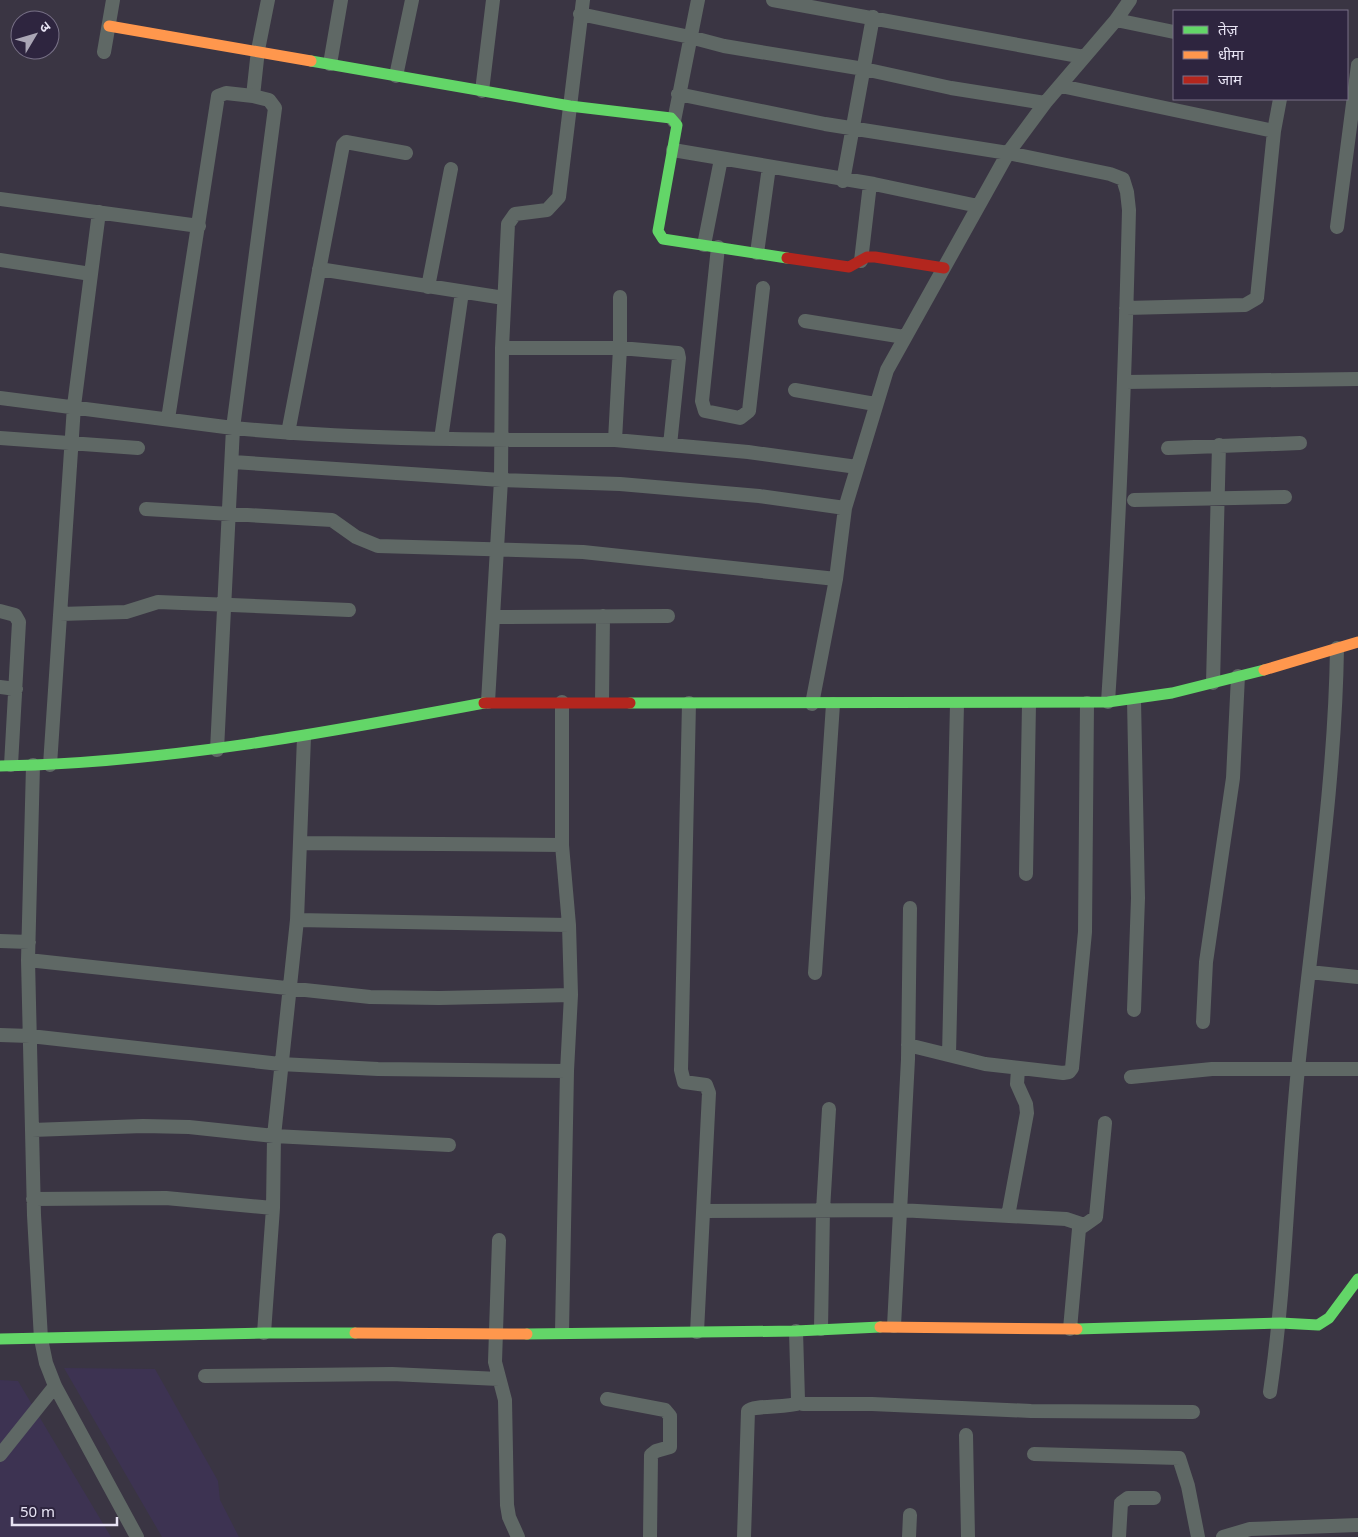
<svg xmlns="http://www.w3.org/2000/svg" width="1358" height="1537" viewBox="0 0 1358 1537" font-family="'Noto Sans','Noto Sans Devanagari',sans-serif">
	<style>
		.built { fill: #3d3352 }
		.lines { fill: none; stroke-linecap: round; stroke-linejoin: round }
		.street { stroke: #5f6865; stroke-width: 14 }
		.fast { stroke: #63d668; stroke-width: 11 }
		.slow { stroke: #ff974d; stroke-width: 11 }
		.jam { stroke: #b3261e; stroke-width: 11 }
	</style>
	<rect width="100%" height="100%" fill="#3a3543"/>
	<path class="built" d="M64,1368L155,1369L218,1481L220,1500L239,1537H162Z
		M0,1380L18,1381L111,1537H0Z"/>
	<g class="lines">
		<path class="street" d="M268,0L258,50L253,96L269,100L275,108L233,428C360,440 488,440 615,440L620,348V297
			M773,0L1084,57
			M580,14L690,37L724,46L864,69L951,88L1045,103
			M1116,20L1174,32
			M104,52L113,0
			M330,64L341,0
			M396,76L412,0
			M1061,86L1274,131
			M482,91L493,0
			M678,94L825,124L1008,153L1110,174L1123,179L1127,192L1129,210C1125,374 1119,538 1108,702
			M674,121L698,0
			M673,150L874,184L978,206
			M843,181L873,17
			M0,199L199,226
			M1337,227L1358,65
			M704,245L721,159
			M718,247L702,401L705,411L740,418L749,411L763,288
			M757,253L769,167
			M0,260L91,274
			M861,261L870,184
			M319,269L504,298
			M428,287L451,169
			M1126,308L1245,305L1257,298L1274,131L1280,99
			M805,321L904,337
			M502,348H620L678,353L679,358L670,445
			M1125,382L1358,379
			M795,390L875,404
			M0,398L233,428L217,750
			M168,419L218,96L226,93L253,96
			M288,433L343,145L346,142L406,153
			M0,438L138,448
			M441,439L462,292
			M615,440L748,452L857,467
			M1168,448L1300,443
			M233,462L501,480L620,484L759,496L845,508
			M1134,500L1285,497
			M146,509L332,520L356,537L378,546L583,552L836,579
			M0,611L15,615L19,622L11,765
			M60,614L126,612L158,602L349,610
			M493,617L668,616
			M1213,683L1219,445
			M0,687L16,689
			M602,701L603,616
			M488,702L501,480L502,348L508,224L515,214L547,210L559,197L583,0
			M689,703L681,1070L684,1082L706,1085L709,1093L697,1332
			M812,704L836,579L845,508L887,370L1008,153L1045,103L1116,20L1130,0
			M33,765L28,960L34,1215L41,1339L46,1363L55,1386L137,1537
			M50,765L74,406L99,212
			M300,843L562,845
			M1026,874L1029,704
			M297,920L569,925
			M0,941L29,942
			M28,960L370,997L439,998L571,995
			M1309,972L1358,977
			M815,973L833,704
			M1134,1010L1138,898L1134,700
			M1203,1022L1206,962L1233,778L1238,676
			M0,1035L30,1036L280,1064L378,1069L567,1071
			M908,1045L985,1064L1063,1073L1069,1072L1072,1068L1085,932L1087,703
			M949,1055L957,704
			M1131,1077L1212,1069H1358
			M32,1130L143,1126L189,1127L274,1136L449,1145
			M33,1199L166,1198L273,1208
			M704,1211L899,1210L1066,1219L1084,1225
			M1008,1216L1027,1113L1026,1104L1017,1084L1018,1069
			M499,1240L495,1362L505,1400L507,1505L509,1517L518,1537
			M894,1326L908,1059L910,908
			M821,1329L823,1210L829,1109
			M1070,1329L1079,1229L1096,1217L1105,1123
			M796,1331L798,1400L803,1404H872L1031,1411L1193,1412
			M562,1332L567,1071L571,995L569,925L562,845V702
			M264,1333L273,1208L274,1136L297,920L304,737
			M205,1376L392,1374L499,1379
			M1270,1392C1286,1284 1287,1176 1298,1069C1312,928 1335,789 1337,648
			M607,1399L665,1410L670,1416V1447L656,1451L651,1455L650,1537
			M966,1435L968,1537
			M1034,1454L1179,1458L1188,1486L1198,1537
			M0,1455L55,1386
			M744,1537L748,1411C754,1405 787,1408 800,1403
			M909,1537L910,1515
			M1119,1537L1121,1503L1128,1498H1154
			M1223,1537L1250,1529L1358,1525"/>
		<path class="fast" d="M311,61L570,106L671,118L677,125L658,231L663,239L787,258
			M630,703L1108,702L1172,693L1264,670
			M0,766C164,763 324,733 484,703
			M1077,1329L1281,1323L1318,1325L1329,1318L1358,1279
			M527,1334L796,1331L880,1327
			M0,1339L264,1333H355"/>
		<path class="slow" d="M109,26L311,61
			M1264,670L1358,642
			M880,1327L1077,1329
			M355,1333L527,1334"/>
		<path class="jam" d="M787,258L849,267L867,257H875L944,268
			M484,703H630"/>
	</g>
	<rect x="1173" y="10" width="175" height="90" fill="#2e253f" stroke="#787187"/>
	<rect x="1183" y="26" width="25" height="8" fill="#63d668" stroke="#787187"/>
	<text x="1218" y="35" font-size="15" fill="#e7e3f3">तेज़</text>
	<rect x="1183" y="51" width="25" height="8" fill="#ff974d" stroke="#787187"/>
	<text x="1218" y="60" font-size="15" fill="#e7e3f3">धीमा</text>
	<rect x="1183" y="76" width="25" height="8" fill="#b3261e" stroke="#787187"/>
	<text x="1218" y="85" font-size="15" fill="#e7e3f3">जाम</text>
	<g transform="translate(35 35) rotate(52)"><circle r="24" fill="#2e253f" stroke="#787187"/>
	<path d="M0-4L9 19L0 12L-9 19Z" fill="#aaa6b5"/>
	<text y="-8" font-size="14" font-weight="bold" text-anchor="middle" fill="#e7e3f3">उ</text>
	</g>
	<path d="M12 1517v8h105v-8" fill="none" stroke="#e7e3f3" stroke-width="2.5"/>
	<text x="20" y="1517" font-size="15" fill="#e7e3f3" stroke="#2e253f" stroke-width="4" paint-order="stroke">50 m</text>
</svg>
